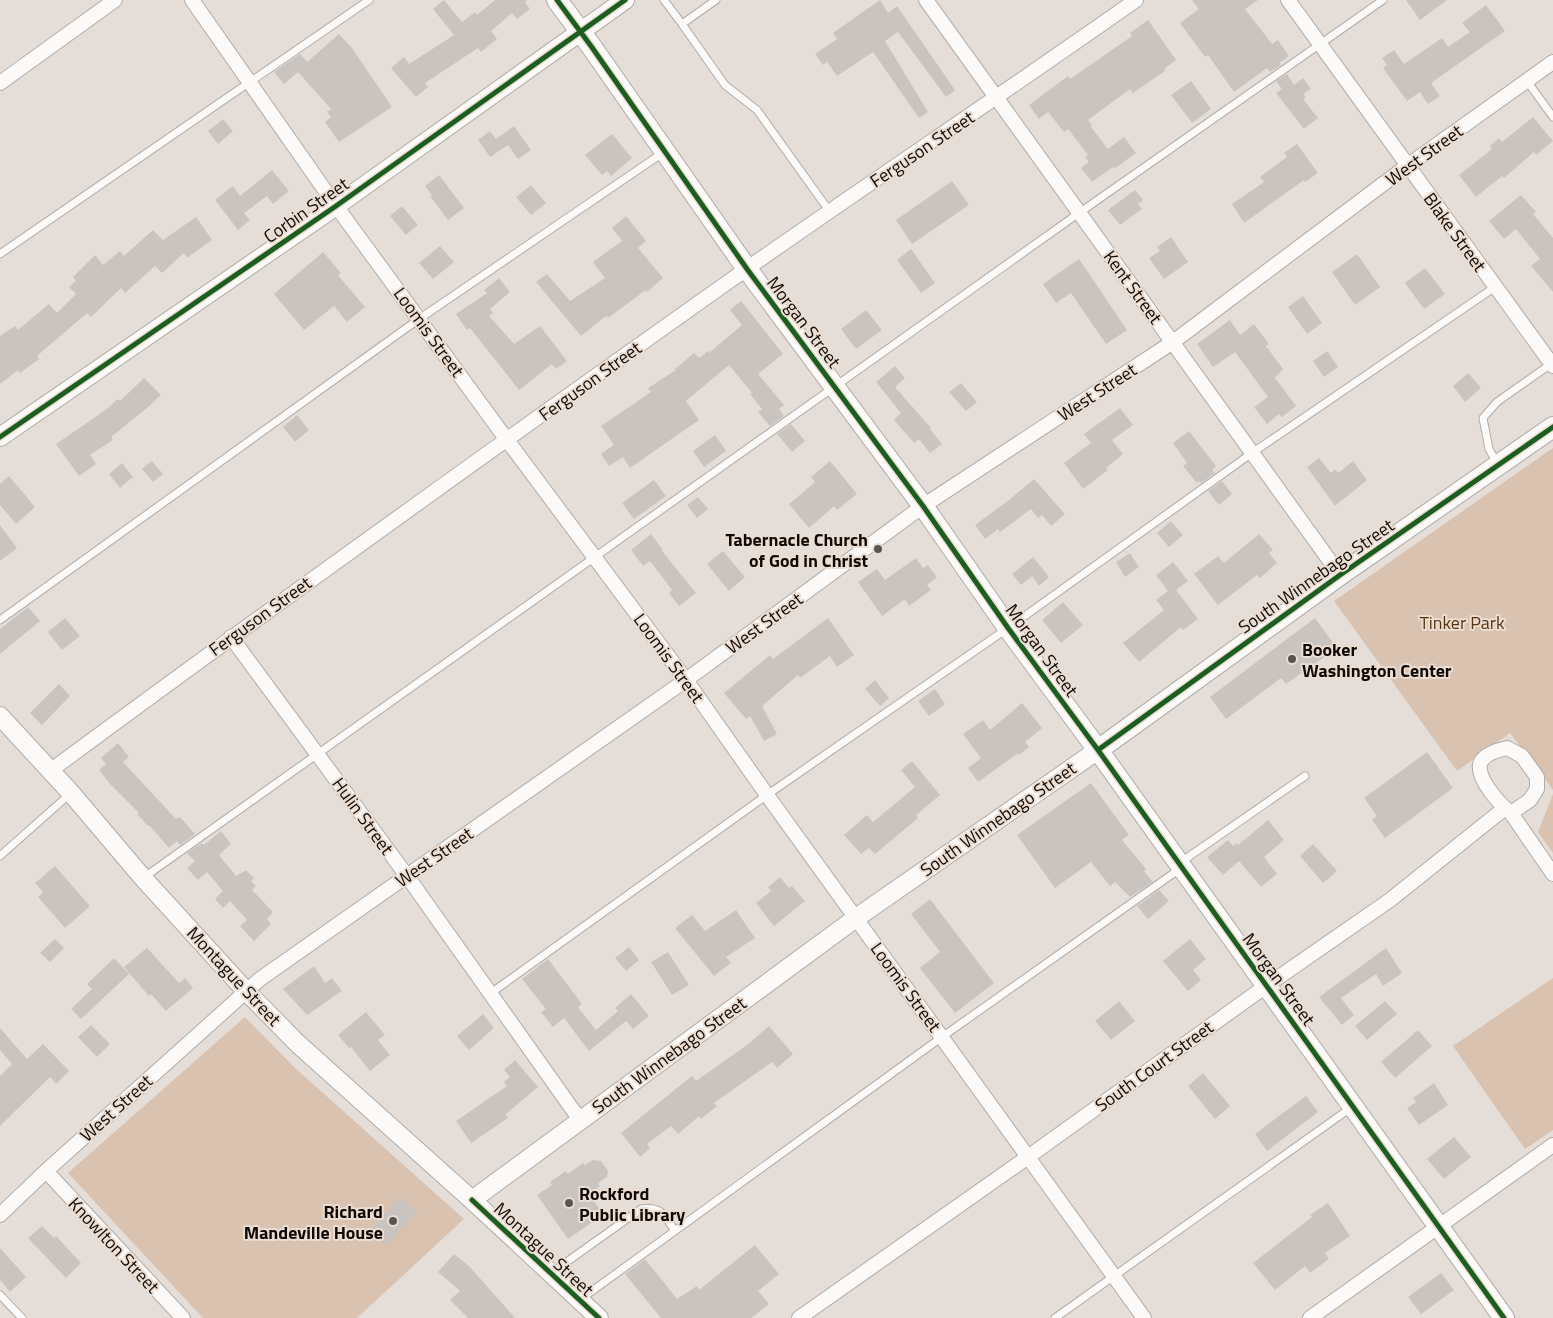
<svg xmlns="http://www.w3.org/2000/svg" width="1553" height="1318" viewBox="0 0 1553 1318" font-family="'Titillium Web',sans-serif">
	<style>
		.green { fill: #d9c2b0 }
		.building { fill: #cac4c0 }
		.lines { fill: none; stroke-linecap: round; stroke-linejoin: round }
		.service-casing { stroke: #b1aba6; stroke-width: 9 }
		.minor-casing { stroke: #b1aba6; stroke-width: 16 }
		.tertiary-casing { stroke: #b1aba6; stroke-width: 20 }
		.secondary-casing { stroke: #b1aba6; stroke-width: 22 }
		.service { stroke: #fbfaf9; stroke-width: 7 }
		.minor { stroke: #fbfaf9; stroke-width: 14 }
		.tertiary { stroke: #fbfaf9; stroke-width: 18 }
		.secondary { stroke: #fbfaf9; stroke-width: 20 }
		.cycleway-casing { stroke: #ebddd2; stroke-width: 8 }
		.cycleway { stroke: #1b5e20; stroke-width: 5 }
		.poi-dot { fill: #5a5450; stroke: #ebddd2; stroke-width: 2 }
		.labels { text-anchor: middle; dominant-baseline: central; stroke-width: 4; stroke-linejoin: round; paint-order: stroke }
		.street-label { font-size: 18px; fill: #0f0a07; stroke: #ebddd2 }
		.poi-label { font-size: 18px; font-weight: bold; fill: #0f0a07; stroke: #ebddd2; text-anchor: end }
		.park-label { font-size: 18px; fill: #583412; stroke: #ebddd2 }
	</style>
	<rect width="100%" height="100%" fill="#e5ded8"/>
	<path class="green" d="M1553,448V790L1510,733L1457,771L1334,601Z
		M1553,794V853L1538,832Z
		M1553,978V1130L1525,1149L1453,1046Z
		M245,1017L295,1068L464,1219L357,1318H203L68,1173Z"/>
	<path class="building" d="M444,0L462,22L475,12L477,15L495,0H527L525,2L530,9L517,19L512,13L491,31L497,39L481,52L478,48L425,83L428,87L416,97L391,68L404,57L409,64L454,35L433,9Z
		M880,0L888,13L897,6L955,90L946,97L898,32L885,41L928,112L919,118L873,52L837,76L827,62L823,65L815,54L837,39L833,33Z
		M1192,0H1258L1245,9L1272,44L1278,40L1289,56L1279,63L1281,65L1270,72L1267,68L1234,92L1208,55L1205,57L1180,23L1199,9Z
		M1406,0H1447L1420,20Z
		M1486,5L1505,31L1431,83L1440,96L1428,104L1420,92L1407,101L1383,68L1387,65L1382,58L1394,50L1404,64L1442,38L1448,47L1470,32L1462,23Z
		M1148,20L1176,60L1164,69L1165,71L1133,93L1130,89L1088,120L1092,125L1091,127L1108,149L1124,137L1136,153L1114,169L1113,167L1092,182L1081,168L1089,162L1085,157L1088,155L1068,129L1064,132L1048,112L1039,119L1029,105L1068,76L1070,79L1132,36L1130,33Z
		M339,34L352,48L392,107L339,142L325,122L331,117L327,112L331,109L298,72L284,84L274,72L300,54L307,62Z
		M1287,74L1294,85L1303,78L1311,89L1303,94L1306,97L1303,99L1318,118L1304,129L1276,93L1282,89L1276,81Z
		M1191,81L1211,109L1192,123L1171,95Z
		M1533,117L1553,141L1536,155L1534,152L1504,178L1502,176L1476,197L1459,175L1492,149L1490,146L1499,138L1502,142Z
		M223,119L233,131L218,144L208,131Z
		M514,126L531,150L518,159L508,145L490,157L478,140L490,131L496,139Z
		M612,134L632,158L611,176L607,171L602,175L585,155Z
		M1297,144L1318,173L1305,182L1304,180L1244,223L1232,204L1264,182L1260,177L1287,157L1284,153Z
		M272,170L289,191L273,204L267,196L244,213L250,220L238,230L215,200L233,186L240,196Z
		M439,175L464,208L448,220L430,196L432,195L425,186Z
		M952,181L969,205L912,244L896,220Z
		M531,185L546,203L531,215L516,197Z
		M1135,190L1143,200L1138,204L1142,209L1120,225L1108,210Z
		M1521,195L1536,212L1533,214L1553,238V292L1531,266L1540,259L1516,229L1504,239L1489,221Z
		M402,206L418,225L406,235L390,216Z
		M626,216L646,241L638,248L663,278L647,292L646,290L608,318L606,316L581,336L536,282L547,274L570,301L605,278L593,262L622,241L612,228Z
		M196,217L212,240L187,258L184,253L162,273L155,266L125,293L121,288L91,317L87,313L37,356L39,359L20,373L18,370L0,384V336L15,326L18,330L49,304L57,313L76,294L69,287L76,281L73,277L95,255L103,265L120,251L124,256L153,230L163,240Z
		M1171,237L1188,262L1164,279L1149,258L1160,251L1157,247Z
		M440,246L454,262L433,279L419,263Z
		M911,249L935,283L921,293L897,260Z
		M323,252L341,273L338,275L365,307L347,322L334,306L304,330L274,294Z
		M1357,254L1380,287L1355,305L1332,272Z
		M1079,259L1127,330L1106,344L1071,293L1056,303L1043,284Z
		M1425,268L1445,294L1424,309L1405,283Z
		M499,278L510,292L490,309L493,313L489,316L514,344L540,326L567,361L556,369L552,364L519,390L470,328L467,330L456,314L487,293L484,290Z
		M1303,296L1322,323L1307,334L1288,307Z
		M741,301L783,354L758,374L784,405L779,409L784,416L770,426L758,412L762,409L750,394L752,393L729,365L686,401L699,420L630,468L623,457L609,466L601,454L614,445L601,426L651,392L648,388L676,370L675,369L694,353L699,358L708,351L709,353L742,325L730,310Z
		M866,310L882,330L856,349L841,329Z
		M1230,320L1240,335L1254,324L1269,344L1266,346L1283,369L1275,378L1296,406L1282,417L1279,414L1267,424L1254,407L1268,397L1235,352L1213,367L1197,344Z
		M1327,351L1338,367L1324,377L1313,361Z
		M895,366L905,378L895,387L931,428L930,429L942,444L930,453L919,439L914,443L894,420L901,413L876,382Z
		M1468,373L1481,388L1465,402L1453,386Z
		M144,378L161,395L147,408L111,437L113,440L90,455L96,464L79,476L56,444L107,409L118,399L120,401Z
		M961,383L977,402L966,411L949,392Z
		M1120,408L1133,425L1112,440L1123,454L1106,468L1108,470L1083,489L1064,463L1091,443L1084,434Z
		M297,415L309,430L295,442L283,427Z
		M791,424L805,441L792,452L777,434Z
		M1189,431L1216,466L1212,470L1215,473L1201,483L1199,481L1197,483L1183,466L1187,463L1173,443Z
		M715,435L726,451L704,467L693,451Z
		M1319,458L1331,473L1335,469L1338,473L1353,461L1367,480L1335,506L1307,467Z
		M152,461L163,474L153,482L142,469Z
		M830,461L857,494L837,510L834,506L809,528L789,504L815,482L811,477Z
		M122,463L133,477L120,488L109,474Z
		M9,476L35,507L16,524L0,505V484Z
		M1034,479L1065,514L1051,526L1042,515L1038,518L1031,509L1000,532L998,529L985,539L975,525L1009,500Z
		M654,480L666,496L634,519L622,503Z
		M1222,481L1232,494L1219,505L1208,491Z
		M698,497L708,509L697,518L687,505Z
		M1171,521L1183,535L1169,547L1157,533Z
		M0,525L17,548L0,561Z
		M651,534L663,550L662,551L696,593L679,606L669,593L672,590L650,561L643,566L631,550Z
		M1259,534L1273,550L1269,553L1277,563L1260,578L1257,575L1218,605L1194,574L1218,556L1224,563Z
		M723,551L745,577L729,591L707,564Z
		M1130,553L1139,567L1125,577L1116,562Z
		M1033,557L1049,577L1039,586L1032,576L1021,585L1012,574Z
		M916,558L923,568L928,565L937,577L927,585L931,590L909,606L905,599L882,616L858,582L877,569L885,580Z
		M1173,562L1188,581L1176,590L1198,619L1183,630L1181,627L1139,662L1123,643L1164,610L1156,600L1168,591L1156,575Z
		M1063,602L1083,625L1061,643L1042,620Z
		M28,607L40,621L0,654V629Z
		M65,618L80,636L62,650L48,632Z
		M828,618L854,655L837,667L830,656L800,678L798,675L762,706L777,734L764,741L750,716L746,719L724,693L770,655L773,659Z
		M1315,618L1337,648L1286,684L1281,678L1226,719L1210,697Z
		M875,680L889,698L880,706L865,689Z
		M59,684L70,696L42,725L30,713Z
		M935,689L945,704L929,716L918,701Z
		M1022,703L1042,728L1025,742L1029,747L1019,755L1018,753L978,782L968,768L981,758L963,734L983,720L990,730Z
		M118,743L129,757L123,762L176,819L180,817L195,834L180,845L177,841L169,848L149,825L148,826L137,814L139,813L110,784L99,770L106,764L101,758Z
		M1427,752L1453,788L1385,838L1372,820L1377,816L1364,798Z
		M912,761L940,795L916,815L918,818L875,854L869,848L861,854L844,835L867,815L873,822L915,787L901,770Z
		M1091,783L1129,835L1122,840L1146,869L1144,871L1153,882L1130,897L1115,882L1110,886L1091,862L1055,888L1017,835Z
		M1268,820L1284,840L1264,857L1277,874L1261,887L1239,861L1223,875L1207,857L1228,840L1233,846L1236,843L1238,845Z
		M221,831L231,844L219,855L236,876L246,870L254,878L251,881L256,886L252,890L273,912L267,919L271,924L254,941L240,926L247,920L230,901L223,908L215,899L223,891L207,872L198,880L187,868L195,861L187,853L202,843L204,845Z
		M1313,844L1337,871L1323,883L1300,856Z
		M55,866L90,906L65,928L38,897L43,892L35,883Z
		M780,877L789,888L792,886L805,901L774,926L756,903L771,891L768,887Z
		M1159,890L1169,901L1148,919L1137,906Z
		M930,899L994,983L955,1013L920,968L940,952L911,914Z
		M736,910L755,938L726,957L731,963L714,976L675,928L692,915L705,931Z
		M55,939L64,948L50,962L40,953Z
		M1190,939L1206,959L1193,970L1201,980L1188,991L1163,961Z
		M629,947L639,960L626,971L615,958Z
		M147,948L179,983L185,978L193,988L166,1011L151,994L149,996L124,967Z
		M1386,948L1402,973L1383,986L1376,974L1341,998L1354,1015L1342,1025L1319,997Z
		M668,952L689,985L672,995L651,962Z
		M114,958L129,974L81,1019L71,1009L92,989L87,984Z
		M548,959L582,1004L578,1007L596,1030L618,1011L615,1008L631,994L649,1016L633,1029L626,1021L589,1051L564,1018L553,1027L541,1012L546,1009L522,979Z
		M314,966L325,983L332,978L342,991L307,1015L283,989Z
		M1119,1001L1135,1021L1111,1040L1095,1021Z
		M1385,1001L1397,1014L1367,1040L1355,1026Z
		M366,1012L385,1035L378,1040L390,1055L370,1071L351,1047L349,1048L338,1035Z
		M483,1014L494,1028L469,1050L457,1036Z
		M91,1025L110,1044L97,1057L78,1037Z
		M769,1026L793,1054L777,1068L772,1062L714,1103L717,1106L701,1119L699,1116L678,1134L671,1126L647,1144L650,1148L640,1157L621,1133L692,1076L696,1081L747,1045Z
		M0,1028L27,1059L43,1044L69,1071L56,1084L50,1077L0,1126V1076L12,1064L0,1050Z
		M1418,1030L1432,1046L1395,1078L1381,1062Z
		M515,1060L538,1087L506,1114L508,1118L471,1143L456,1121L507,1086L504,1082L510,1077L504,1070Z
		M1203,1073L1230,1106L1215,1119L1188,1086Z
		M1434,1083L1448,1105L1419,1125L1407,1108L1416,1102L1413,1098Z
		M1306,1096L1318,1112L1267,1151L1255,1134Z
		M1454,1137L1471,1157L1444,1179L1427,1159Z
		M593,1160L601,1161L608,1171L607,1177L598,1183L600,1186L589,1194L601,1211L588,1219L591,1223L568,1239L537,1195L552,1185L550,1182L566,1171L568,1174L583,1163L585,1165Z
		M401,1197L417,1213L385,1246L369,1230Z
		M1328,1203L1350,1236L1325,1253L1329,1259L1310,1273L1305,1266L1275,1290L1253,1263L1312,1217L1310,1215Z
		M42,1226L54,1238L56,1236L81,1263L66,1278L28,1238Z
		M755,1245L779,1274L758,1291L769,1304L751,1318H661L625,1274L645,1259L677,1299L697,1286L699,1290Z
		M0,1248L26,1277L10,1292L0,1280Z
		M454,1254L470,1267L515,1318H468L450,1300L460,1291L438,1272Z
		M1441,1273L1454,1290L1421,1314L1408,1297Z"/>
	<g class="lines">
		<g class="service-casing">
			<path id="service" d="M664,0L682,24
				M716,0L682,24L725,85L757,110L830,212
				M1527,81L1553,117
				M0,254L369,0
				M1497,463L1489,449L1483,418L1497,402L1551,364
				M0,620L419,319L664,152
				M0,856L71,793
				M1181,862L1305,776
				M143,878L1079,213L1383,0
				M491,993L767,795L1008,628L1252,453L1495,287
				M551,1273L641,1209C662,1206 664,1215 675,1231
				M0,1295L22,1318
				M581,1299L942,1037L1181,868
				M1055,1318L1352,1107"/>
		</g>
		<g class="minor-casing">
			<path id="minor" d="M192,0L336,206L507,440L686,680L767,795L1144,1318
				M926,0L1340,575
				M1288,0L1553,366
				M0,83L115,0
				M231,637L407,876L580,1120
				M50,771C280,601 512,435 745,270C875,179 1007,91 1136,0
				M1511,813L1530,800L1537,789V777L1522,756L1507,748C1498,750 1483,754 1480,764C1477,779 1500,805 1511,813L1553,874
				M46,1171L183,1318
				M0,1215L46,1171L260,979L686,680L923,506L1173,342L1407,166L1553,62
				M799,1318L1028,1157L1266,986L1390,900L1505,808
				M1310,1318L1553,1145"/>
		</g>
		<g class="tertiary-casing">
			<path id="tertiary" d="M0,437L336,206L625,0
				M0,716L71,793L143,878L246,991L297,1043L472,1200L599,1318
				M472,1200L856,918L1098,750"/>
		</g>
		<g class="secondary-casing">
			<path id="secondary" d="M557,0L591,46L747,269L923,506L1008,628L1098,750L1504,1318
				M1098,750L1340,575L1553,427"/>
		</g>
		<use href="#service" class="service"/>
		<use href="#minor" class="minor"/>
		<use href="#tertiary" class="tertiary"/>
		<use href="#secondary" class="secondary"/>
		<g class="cycleway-casing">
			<path id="cycleway" d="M557,0L591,46L747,269L923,506L1008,628L1098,750L1504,1318
				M0,437L336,206L625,0
				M1098,750L1340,575L1553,427
				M472,1200L599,1318"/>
		</g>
		<use href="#cycleway" class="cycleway"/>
	</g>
	<g class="poi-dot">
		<circle cx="878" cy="549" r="5"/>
		<circle cx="1292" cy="659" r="5"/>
		<circle cx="569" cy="1203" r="5"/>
		<circle cx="393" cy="1221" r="5"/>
	</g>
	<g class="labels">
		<g class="street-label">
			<text transform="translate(922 149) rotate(-34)">Ferguson Street</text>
			<text transform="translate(1424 155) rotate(-36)">West Street</text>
			<text transform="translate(306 210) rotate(-35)">Corbin Street</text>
			<text transform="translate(1455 232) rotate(54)">Blake Street</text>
			<text transform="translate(1133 287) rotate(54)">Kent Street</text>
			<text transform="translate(804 322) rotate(53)">Morgan Street</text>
			<text transform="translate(429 332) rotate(54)">Loomis Street</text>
			<text transform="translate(590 381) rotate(-36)">Ferguson Street</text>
			<text transform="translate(1097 392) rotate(-33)">West Street</text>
			<text transform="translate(1316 576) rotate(-35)">South Winnebago Street</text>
			<text transform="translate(260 616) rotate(-36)">Ferguson Street</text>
			<text transform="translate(764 623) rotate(-36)">West Street</text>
			<text transform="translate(1042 650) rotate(54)">Morgan Street</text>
			<text transform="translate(669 658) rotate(54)">Loomis Street</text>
			<text transform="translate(363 816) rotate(54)">Hulin Street</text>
			<text transform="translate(998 819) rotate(-35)">South Winnebago Street</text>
			<text transform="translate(434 857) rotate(-35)">West Street</text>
			<text transform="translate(234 976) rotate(47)">Montague Street</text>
			<text transform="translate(1279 979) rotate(54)">Morgan Street</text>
			<text transform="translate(906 987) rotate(54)">Loomis Street</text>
			<text transform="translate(669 1055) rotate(-36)">South Winnebago Street</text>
			<text transform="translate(1154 1066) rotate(-36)">South Court Street</text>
			<text transform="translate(116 1108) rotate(-42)">West Street</text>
			<text transform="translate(114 1245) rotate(47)">Knowlton Street</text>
			<text transform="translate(544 1249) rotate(43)">Montague Street</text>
		</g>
		<g class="poi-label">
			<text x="868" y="539">Tabernacle Church<tspan x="868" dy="21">of God in Christ</tspan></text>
			<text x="1302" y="649" text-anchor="start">Booker<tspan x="1302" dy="21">Washington Center</tspan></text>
			<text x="579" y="1193" text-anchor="start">Rockford<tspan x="579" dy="21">Public Library</tspan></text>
			<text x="383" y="1211">Richard<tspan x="383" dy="21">Mandeville House</tspan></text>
		</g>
		<g class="park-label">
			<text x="1462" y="622">Tinker Park</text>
		</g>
	</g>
</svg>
